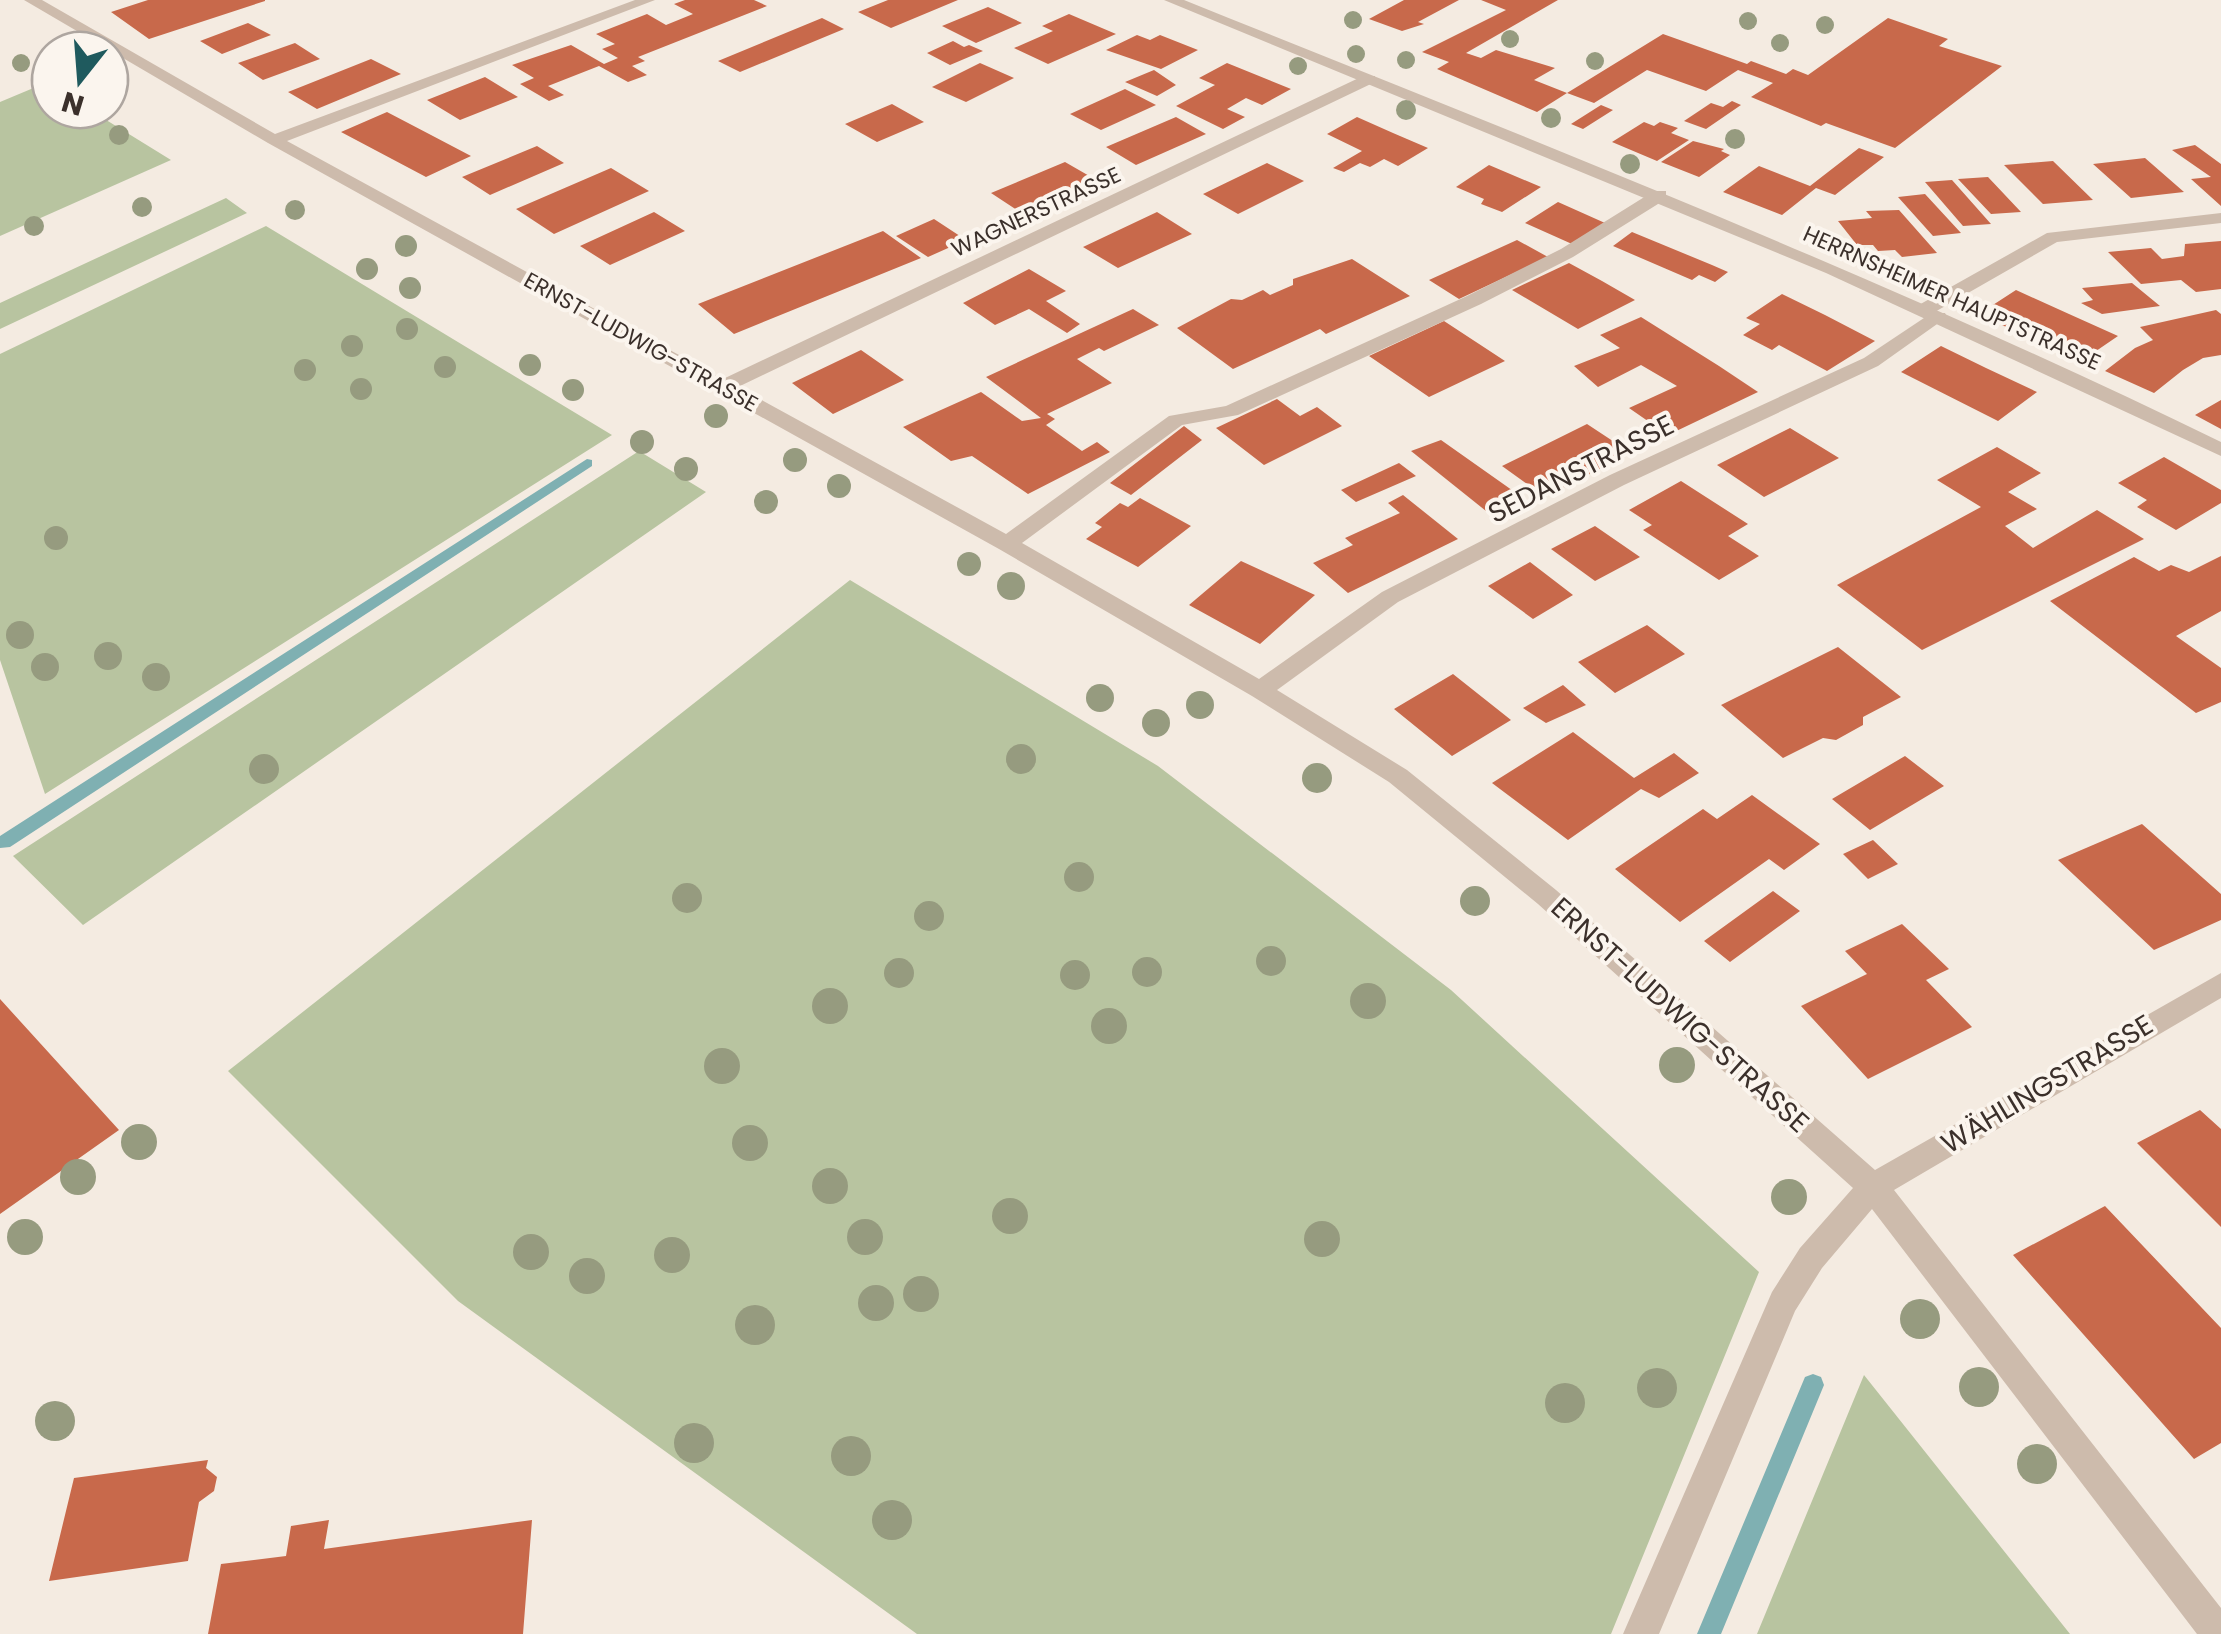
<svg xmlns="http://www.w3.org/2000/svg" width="2221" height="1634" viewBox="0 0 2221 1634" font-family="Poppins,sans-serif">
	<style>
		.green { fill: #b8c4a0 }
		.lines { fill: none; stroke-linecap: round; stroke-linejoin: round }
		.stream { fill: #7fb0b2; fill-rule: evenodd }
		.building { fill: #c8694b }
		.minor { fill: #cdbbac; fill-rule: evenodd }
		.tertiary { fill: #cdbbac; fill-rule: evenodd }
		.tree { fill: #969b7f }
		.labels { text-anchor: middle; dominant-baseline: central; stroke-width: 8; stroke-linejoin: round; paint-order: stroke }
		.far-street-label { font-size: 22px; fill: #3b302b; stroke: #fbf5ee }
		.street-label { font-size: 28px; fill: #3b302b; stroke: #fbf5ee }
	</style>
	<rect width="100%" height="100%" fill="#f4ebe1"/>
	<path class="green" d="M43,84L50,88V110H90L171,160L0,236V102Z
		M226,198L247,213L0,329V303Z
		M266,226L612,435L45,794L0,660V354Z
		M639,451L706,492L83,925L13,856Z
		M850,580L1158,766L1451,990L1759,1272L1611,1634H917L458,1301L228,1071Z
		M1864,1375L2070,1634H1757Z"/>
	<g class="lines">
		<path class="stream" d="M587,459L592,460V466L10,847L0,848V836Z
			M1813,1374L1821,1377L1824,1385L1721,1634H1697L1805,1377Z"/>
	</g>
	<path class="building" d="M148,0H265V1L149,39L111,12Z
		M685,0H754L767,6L638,57L645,61L632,66L647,75L628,82L599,66L548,86L564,95L549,101L520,84L534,78L512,65L571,45L604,64L618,58L602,49L615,44L596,34L647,14L666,25L693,14L674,4Z
		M888,0H958L891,28L858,12Z
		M1404,0H1459L1418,22L1424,24L1402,31L1369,19Z
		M1481,0H1558L1466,53L1481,58L1496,50L1555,68L1534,80L1567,93L1537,112L1437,69L1449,62L1422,52L1506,10Z
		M988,7L1022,23L976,43L942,26Z
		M1069,14L1116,34L1048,64L1014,48L1053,31L1042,26Z
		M822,18L844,29L740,72L718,61Z
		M1888,18L1948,39L1939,46L2002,66L1895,148L1826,123L1821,126L1751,97L1773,83L1738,70L1706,91L1647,70L1594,103L1567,93L1663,34L1747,64L1751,61L1786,74L1793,69L1808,75Z
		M248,23L271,35L222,54L200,41Z
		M1137,35L1150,40L1160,35L1198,50L1161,69L1106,50Z
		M953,41L964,47L969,45L983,51L950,65L927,53Z
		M295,43L320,59L263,80L238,63Z
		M371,59L401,74L317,109L288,92Z
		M980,63L1014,78L966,102L932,87Z
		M1227,63L1291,89L1262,105L1246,98L1227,109L1245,117L1223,129L1176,106L1215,85L1199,78Z
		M1154,70L1176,85L1157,96L1125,82Z
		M485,77L518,97L460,120L427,100Z
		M1125,89L1156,105L1101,130L1070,114Z
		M1732,101L1741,105L1706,129L1684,121L1711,103L1723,107Z
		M892,104L924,122L877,142L845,124Z
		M1601,105L1613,110L1583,129L1571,124Z
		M387,112L431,135L471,156L426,177L341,132Z
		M1176,117L1206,134L1136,165L1106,147Z
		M1357,117L1393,133L1428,148L1398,166L1384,159L1370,167L1360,163L1344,172L1333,168L1362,151L1327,134Z
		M1644,122L1654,126L1660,122L1678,128L1671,133L1689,140L1657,161L1612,142Z
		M1693,141L1724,149L1721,151L1730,155L1699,177L1661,162Z
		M2195,145L2221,164V206L2191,179L2211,177L2172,150Z
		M537,146L564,163L490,195L462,177Z
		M1859,148L1884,157L1835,195L1816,188L1782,215L1723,192L1759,166L1810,186Z
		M2145,158L2184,192L2131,198L2093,164Z
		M2053,161L2093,200L2043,204L2004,165Z
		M1065,162L1098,181L1023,214L991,193Z
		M1267,163L1304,181L1238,214L1203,194Z
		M1489,165L1541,187L1502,212L1481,204L1484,199L1456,187Z
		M611,168L649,191L554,234L516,209Z
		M1988,177L2021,212L1991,214L1958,179Z
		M1952,180L1991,224L1963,226L1925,182Z
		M1925,194L1961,233L1933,236L1898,197Z
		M1558,202L1605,223L1572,244L1525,223Z
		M1899,210L1937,253L1902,257L1895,250L1878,251L1873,245H1857L1838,221L1872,218L1866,211Z
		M654,212L685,231L610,265L580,246Z
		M1157,212L1192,234L1118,268L1083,247Z
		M934,219L966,240L928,257L896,236Z
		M883,231L921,258L734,334L698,304Z
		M1632,232L1712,265L1728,272L1715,282L1699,275L1692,280L1613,246Z
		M1517,240L1548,257L1459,299L1429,280Z
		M2221,241V289L2196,292L2181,280L2141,284L2108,252L2151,248L2162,259L2184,256L2185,244Z
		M1352,259L1410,296L1326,334L1320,329L1233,369L1177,328L1231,299L1242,300L1263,290L1270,295L1293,285V279Z
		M1569,263L1602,281L1635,300L1578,329L1512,290Z
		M1029,269L1066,291L1046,301L1080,324L1067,333L1029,309L995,325L963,303Z
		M2132,283L2160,306L2102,314L2081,303L2093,300L2082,288Z
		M2016,290L2069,314L2118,336L2080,362L1979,314Z
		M1782,294L1825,315L1875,341L1827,371L1779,345L1772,350L1743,335L1760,324L1746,318Z
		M1133,309L1159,325L1104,351L1099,348L1077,359L1112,383L1047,414L1055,419L1046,425L1082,451L1097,442L1110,452L1028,494L972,456L951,461L903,427L981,392L1022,421L1041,418L986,377Z
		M2216,310L2221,314V355L2203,358L2183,370L2154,393L2105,371L2135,348L2153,340L2140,327Z
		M1641,317L1719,366L1758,392L1668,435L1629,408L1677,386L1641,365L1598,387L1574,366L1620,348L1600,335Z
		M1444,321L1505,361L1429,397L1369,356Z
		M1941,346L1986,368L2037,392L1998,421L1901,372Z
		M861,350L904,380L833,414L792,383Z
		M1277,399L1300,416L1317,407L1342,426L1264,465L1216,428Z
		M2221,400V429L2195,415Z
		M1587,424L1631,453L1545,497L1502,466Z
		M1184,426L1202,440L1131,495L1110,483Z
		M1790,428L1839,458L1764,497L1717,465Z
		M1441,440L1529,502L1496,519L1411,451Z
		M1997,447L2041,473L2008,492L2037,509L2005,526L2033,548L2097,510L2144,539L1922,650L1837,585L1981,507L1937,480Z
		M2164,457L2221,490V503L2176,530L2137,507L2147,500L2118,483Z
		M1399,463L1416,476L1356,502L1341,490Z
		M1681,481L1748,524L1728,536L1759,556L1719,580L1643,530L1652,525L1629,510Z
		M1403,495L1458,539L1348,593L1313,563L1353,545L1345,538L1400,513L1388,503Z
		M1140,498L1191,526L1138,567L1086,539L1102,527L1095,523L1120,503L1128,507Z
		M1595,526L1640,557L1595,581L1551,549Z
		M2221,556V611L2176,636L2221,668V702L2196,713L2050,601L2134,557L2159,571L2171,565L2189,572Z
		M1241,561L1315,595L1260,644L1189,605Z
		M1530,562L1573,595L1533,619L1488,586Z
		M1647,625L1685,654L1615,693L1578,662Z
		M1838,647L1901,697L1863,717V725L1836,740L1823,738L1783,758L1721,705Z
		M1453,674L1511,720L1452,756L1394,709Z
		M1563,685L1586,705L1546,723L1523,708Z
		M1573,732L1634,778L1674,753L1699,773L1659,798L1641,789L1568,840L1492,783Z
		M1905,756L1944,786L1870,830L1832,799Z
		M1752,795L1820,844L1784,870L1769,859L1680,922L1615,869L1703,809L1717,819Z
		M2142,824L2221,894V920L2154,950L2058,860Z
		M1873,840L1898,864L1868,879L1843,854Z
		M1773,891L1800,911L1730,962L1704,941Z
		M1902,924L1949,969L1926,980L1972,1027L1868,1079L1801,1006L1867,974L1845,951Z
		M0,999L119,1130L0,1214Z
		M2200,1110L2221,1129V1227L2137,1143Z
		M2105,1206L2221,1328V1443L2194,1459L2013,1255Z
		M208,1460L206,1468L217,1477L214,1491L199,1502L188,1561L49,1581L74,1478Z
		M329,1520L324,1549L532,1520L523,1634H208L221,1564L286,1556L291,1526Z"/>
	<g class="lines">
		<path class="minor" d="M24,0H42L275,134L635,0H655L287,141L723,379L1363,76H1375V82L738,387L1006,534L1169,416L1226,406L1467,296L1561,249L1654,191H1666V199L1573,257L1481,304L1238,415L1182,425L1022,543L1259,679L1382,592L1610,475L1864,358L1930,314H1917V306L2047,233L2221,213V223L2057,242L1933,313H1945L1947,317L1878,366L1624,485L1398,602L1277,690L1407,770L1556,890L1875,1170L2221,973V998L1894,1190L2221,1608V1634H2197L1872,1209L1822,1268L1795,1311L1659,1634H1623L1772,1292L1800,1248L1853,1188L1538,904L1389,782L1252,696L999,549L268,143Z"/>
		<path class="tertiary" d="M1164,0H1184C1533,140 1883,277 2221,442V456L1826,273Z"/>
	</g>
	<g class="tree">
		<circle cx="1353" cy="20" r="9"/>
		<circle cx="1748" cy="21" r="9"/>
		<circle cx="1825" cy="25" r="9"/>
		<circle cx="1510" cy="39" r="9"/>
		<circle cx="1780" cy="43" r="9"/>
		<circle cx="1356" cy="54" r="9"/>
		<circle cx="1406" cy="60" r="9"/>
		<circle cx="1595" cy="61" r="9"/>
		<circle cx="21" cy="63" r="9"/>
		<circle cx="1298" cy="66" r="9"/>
		<circle cx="1406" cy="110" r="10"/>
		<circle cx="1551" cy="118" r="10"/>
		<circle cx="119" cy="135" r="10"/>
		<circle cx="1735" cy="139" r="10"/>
		<circle cx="1630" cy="164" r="10"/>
		<circle cx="142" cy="207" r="10"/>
		<circle cx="295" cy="210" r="10"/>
		<circle cx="34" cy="226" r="10"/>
		<circle cx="406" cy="246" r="11"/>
		<circle cx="367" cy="269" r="11"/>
		<circle cx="410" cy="288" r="11"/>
		<circle cx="407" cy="329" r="11"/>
		<circle cx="352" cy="346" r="11"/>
		<circle cx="530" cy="365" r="11"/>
		<circle cx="445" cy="367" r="11"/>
		<circle cx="305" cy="370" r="11"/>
		<circle cx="361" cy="389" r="11"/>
		<circle cx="573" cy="390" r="11"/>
		<circle cx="716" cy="416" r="12"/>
		<circle cx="642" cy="442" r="12"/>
		<circle cx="795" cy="460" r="12"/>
		<circle cx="686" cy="469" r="12"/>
		<circle cx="839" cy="486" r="12"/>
		<circle cx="766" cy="502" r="12"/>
		<circle cx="56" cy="538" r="12"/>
		<circle cx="969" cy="564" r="12"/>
		<circle cx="1011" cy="586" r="14"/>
		<circle cx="20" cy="635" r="14"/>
		<circle cx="108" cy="656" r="14"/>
		<circle cx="45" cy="667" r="14"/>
		<circle cx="156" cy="677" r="14"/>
		<circle cx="1100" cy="698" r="14"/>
		<circle cx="1200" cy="705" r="14"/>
		<circle cx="1156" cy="723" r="14"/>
		<circle cx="1021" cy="759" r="15"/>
		<circle cx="264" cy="769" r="15"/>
		<circle cx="1317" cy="778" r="15"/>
		<circle cx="1079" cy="877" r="15"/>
		<circle cx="687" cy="898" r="15"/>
		<circle cx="1475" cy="901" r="15"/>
		<circle cx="929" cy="916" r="15"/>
		<circle cx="1271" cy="961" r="15"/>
		<circle cx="1147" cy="972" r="15"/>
		<circle cx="899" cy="973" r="15"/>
		<circle cx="1075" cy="975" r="15"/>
		<circle cx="1368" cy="1001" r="18"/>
		<circle cx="830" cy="1006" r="18"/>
		<circle cx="1109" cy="1026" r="18"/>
		<circle cx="1677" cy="1065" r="18"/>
		<circle cx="722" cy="1066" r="18"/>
		<circle cx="139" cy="1142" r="18"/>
		<circle cx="750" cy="1143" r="18"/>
		<circle cx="78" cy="1177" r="18"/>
		<circle cx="830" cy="1186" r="18"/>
		<circle cx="1789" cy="1197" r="18"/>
		<circle cx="1010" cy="1216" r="18"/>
		<circle cx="25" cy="1237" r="18"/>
		<circle cx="865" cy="1237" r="18"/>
		<circle cx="1322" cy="1239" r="18"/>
		<circle cx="531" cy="1252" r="18"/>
		<circle cx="672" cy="1255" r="18"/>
		<circle cx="587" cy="1276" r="18"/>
		<circle cx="921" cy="1294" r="18"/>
		<circle cx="876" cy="1303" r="18"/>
		<circle cx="1920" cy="1319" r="20"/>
		<circle cx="755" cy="1325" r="20"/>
		<circle cx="1979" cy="1387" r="20"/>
		<circle cx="1657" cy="1388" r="20"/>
		<circle cx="1565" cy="1403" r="20"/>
		<circle cx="55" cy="1421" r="20"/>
		<circle cx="694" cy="1443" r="20"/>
		<circle cx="851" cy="1456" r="20"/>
		<circle cx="2037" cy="1464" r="20"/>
		<circle cx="892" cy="1520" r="20"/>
	</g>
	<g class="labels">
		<g class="far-street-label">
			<text transform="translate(1036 212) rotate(-25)">WAGNERSTRASSE</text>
			<text transform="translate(1952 298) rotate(24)">HERRNSHEIMER HAUPTSTRASSE</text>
			<text transform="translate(641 342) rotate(29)">ERNST-LUDWIG-STRASSE</text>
		</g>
		<g class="street-label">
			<text transform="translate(1581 469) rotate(-27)">SEDANSTRASSE</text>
			<text transform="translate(1680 1015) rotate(42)">ERNST-LUDWIG-STRASSE</text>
			<text transform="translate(2047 1084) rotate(-31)">WÄHLINGSTRASSE</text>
		</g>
	</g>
	<g transform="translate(80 80) rotate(197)"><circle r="48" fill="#fbf5ee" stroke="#aea6a0" stroke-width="2.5"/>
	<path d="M0-8L18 38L0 25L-18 38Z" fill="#1f5a5e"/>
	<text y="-15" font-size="28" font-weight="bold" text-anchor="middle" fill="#3b302b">N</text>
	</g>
</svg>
